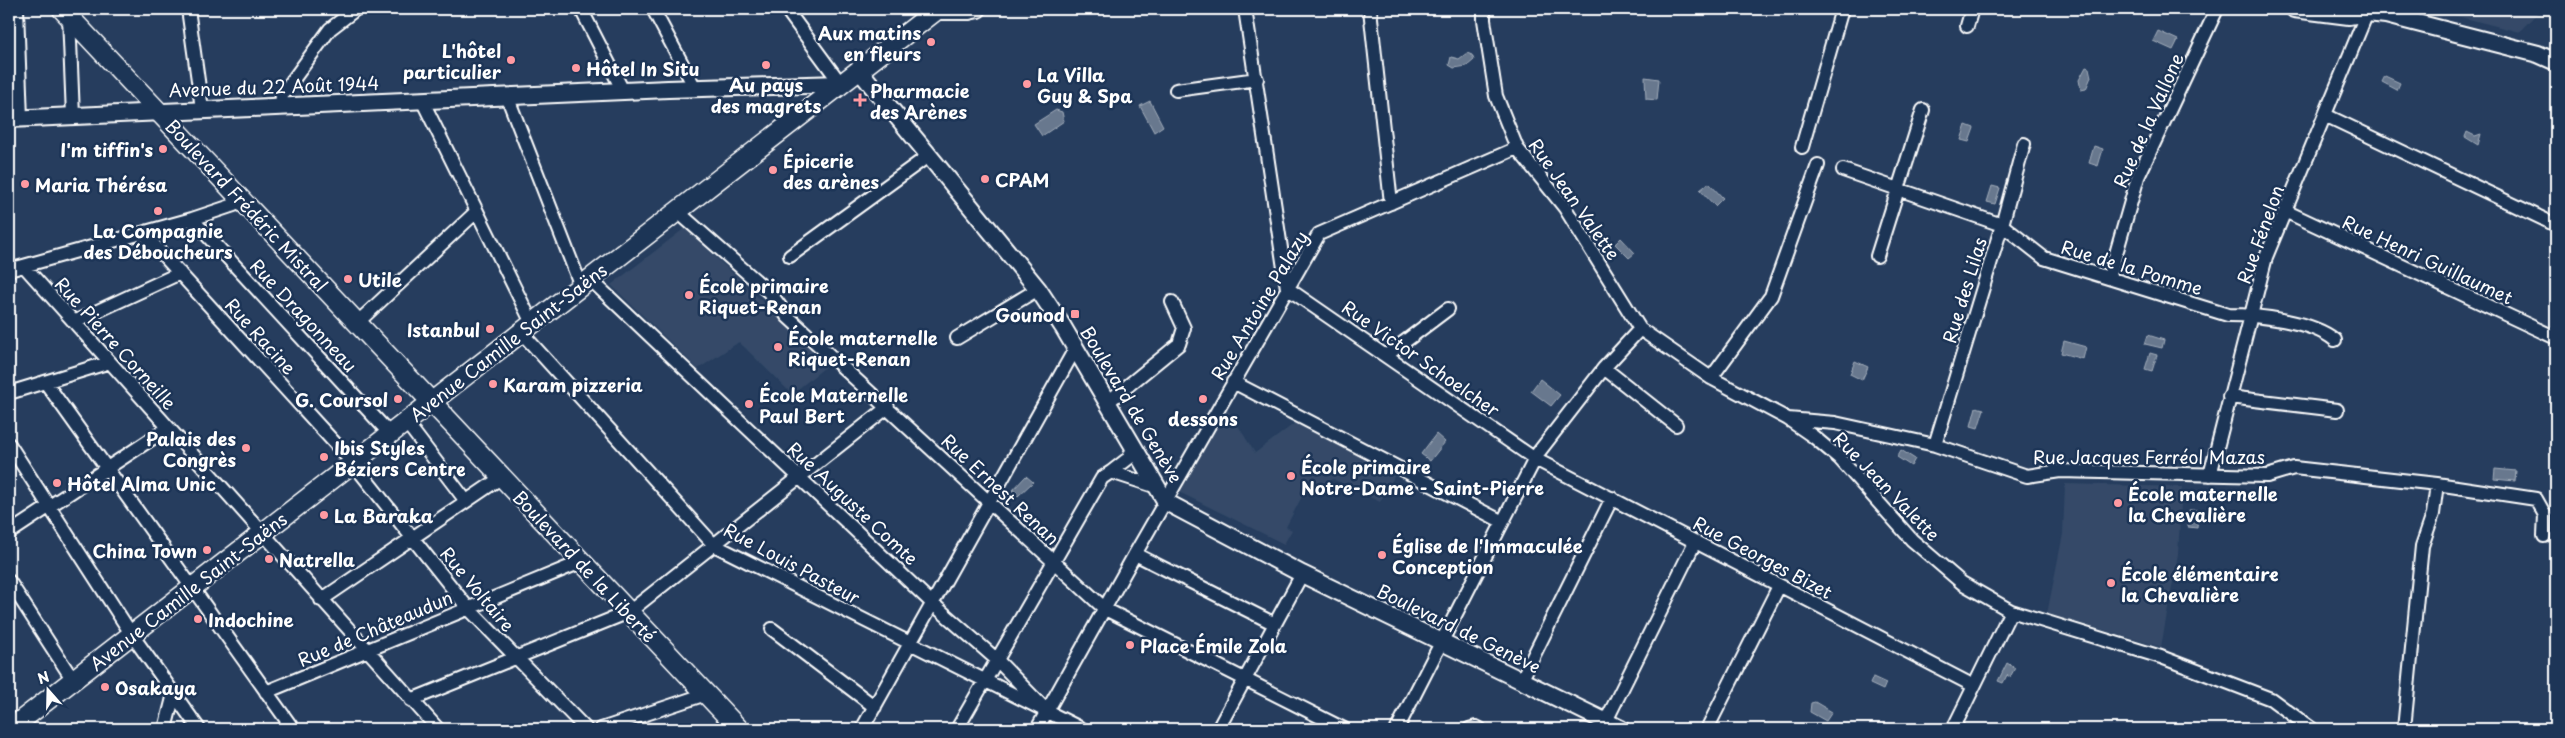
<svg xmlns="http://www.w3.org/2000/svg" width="2565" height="738" viewBox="0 0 2565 738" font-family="'Playpen Sans',sans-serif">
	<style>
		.built { fill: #344a68 }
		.water { fill: #67788e; stroke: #a4aebb }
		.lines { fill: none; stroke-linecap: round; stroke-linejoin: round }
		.minor-casing { stroke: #fff; stroke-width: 16 }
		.tertiary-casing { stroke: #fff; stroke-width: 20 }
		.secondary-casing { stroke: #fff; stroke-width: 22 }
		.minor { stroke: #1d3557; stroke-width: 12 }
		.tertiary { stroke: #1d3557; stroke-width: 16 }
		.secondary { stroke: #1d3557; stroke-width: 19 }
		.poi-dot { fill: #ff9aa2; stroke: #1d3557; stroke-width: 2 }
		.labels { text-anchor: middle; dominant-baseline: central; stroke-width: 5; stroke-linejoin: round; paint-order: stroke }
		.poi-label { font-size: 18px; font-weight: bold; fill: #fff; stroke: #1d3557; text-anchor: start }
		.street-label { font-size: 18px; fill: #fff; stroke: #1d3557 }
	</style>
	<rect width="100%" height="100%" fill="#263d5e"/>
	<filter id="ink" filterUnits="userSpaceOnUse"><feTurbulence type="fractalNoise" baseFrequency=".02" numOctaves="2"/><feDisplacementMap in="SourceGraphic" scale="10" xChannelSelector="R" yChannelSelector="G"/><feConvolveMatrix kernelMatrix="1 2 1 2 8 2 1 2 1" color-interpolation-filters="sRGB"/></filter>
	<g filter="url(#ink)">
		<path class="built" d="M2430,9H2541L2519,32Z
			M685,228L745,285L829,364L792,394L739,342L698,369L611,285Z
			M1227,408L1255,453L1295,423L1395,475L1380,502L1333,479L1320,488L1309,483L1286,527L1292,530L1284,544L1179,492Z
			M2065,484L2182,487L2178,554L2161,647L2047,614L2063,534Z"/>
		<path class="water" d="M2158,31L2178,40L2173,50L2153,41Z
			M1467,53L1472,55L1474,60L1467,66L1454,68L1449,65L1451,57L1459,59Z
			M2086,67L2089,68L2091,77L2086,89L2081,90L2079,80Z
			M2385,76L2400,83L2397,90L2382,82Z
			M1645,77L1659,79L1657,100L1646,99Z
			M1150,101L1163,126L1154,132L1140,106Z
			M1056,110L1062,112L1064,121L1042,136L1034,124Z
			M1966,125L1974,128L1969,142L1961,140Z
			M2467,132L2475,136L2481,134L2478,145L2465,137Z
			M2094,146L2103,149L2098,166L2089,163Z
			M1709,183L1723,198L1715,206L1700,190Z
			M1992,186L2000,188L1995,204L1987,202Z
			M1621,238L1635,253L1629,258L1615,244Z
			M2148,335L2164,340L2162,348L2145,344Z
			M2064,341L2086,347L2083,359L2061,353Z
			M2150,353L2157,355L2152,371L2145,369Z
			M1855,361L1868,367L1862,380L1850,374Z
			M1540,379L1560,395L1551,406L1531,391Z
			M1976,407L1984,409L1978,428L1971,426Z
			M1436,434L1445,442L1430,461L1421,454Z
			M1901,450L1915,459L1911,466L1897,457Z
			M2495,469L2516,471L2515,481L2494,479Z
			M1026,476L1033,482L1018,496L1012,491Z
			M2189,510H2198L2197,528L2188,527Z
			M2007,663L2015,668L2010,677L2007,675L2003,683L1998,681Z
			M1873,677L1886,683L1883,690L1870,684Z
			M1815,702L1832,712L1826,721L1810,712L1811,703Z"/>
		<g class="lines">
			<g class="minor-casing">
				<path id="minor" d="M17,9L21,119
					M188,9L202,109
					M581,9L623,91
					M653,9L695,88
					M786,9L841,84
					M1245,9L1287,288L1535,459L1974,686
					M1370,9L1391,203
					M1484,9V20L1496,96L1517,148L1565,208L1640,329L1711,378L1788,419L1814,437L1839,458L1912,540L1962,583L2011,611L2161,657L2271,699L2312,729
					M69,16L73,116
					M1967,26L1972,9
					M1176,90L1257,79
					M507,96L581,286
					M422,100L532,323
					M281,106L282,95L330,29L356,9
					M2325,115L2556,225
					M1802,147L1842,9
					M1843,170L2002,225L2044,258L2228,315C2258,315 2312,321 2335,340
					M677,211L771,294L787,316L1105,609L1344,729
					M2285,211L2556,338
					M192,219L390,434
					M143,233L353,463L468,608L586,729
					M790,256L928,156
					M1877,256L1923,110
					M24,266L438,729
					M9,270L192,219L234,205L240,199
					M2109,278L2138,177L2217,9
					M590,279L932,603L996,659L1041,705
					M74,322L180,273
					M357,323L476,212
					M521,332L714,545L1082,729
					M957,338L1038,289
					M1387,355L1448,309
					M1604,368L1676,425
					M1711,378L1771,296L1818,165
					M1233,382L1501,521
					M46,383L293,729
					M9,393L110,362
					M2229,397L2337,410
					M1108,402L1179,344L1184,328L1172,302
					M1788,419L1835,423L1935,445L2027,476L2060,471L2267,476L2294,468L2437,484L2536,499L2545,515L2544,536
					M406,422L466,501
					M9,444L132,635L199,729
					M1935,445L2002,225L2024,144
					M1111,472L1129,458L1134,445
					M2210,475L2266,257L2367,13
					M9,533L168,428
					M1135,554L1275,624
					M9,581L73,680
					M321,600L502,477
					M772,629L875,707
					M1521,681L1612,498
					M266,692L581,562
					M411,700L629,612L888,407
					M1606,721L1695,542
					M165,729L174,694
					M601,729L706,694
					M862,729L1075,349
					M957,729L1102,478L1111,472L1157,487
					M1037,729L1135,554L1319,234L1517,148
					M1218,729L1302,574
					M1397,729L1538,453L1604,368L1640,329
					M1469,729L1476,727L1480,729
					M1707,729L1779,586
					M1953,729L2011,611
					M2404,729L2422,546L2433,514L2437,484"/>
			</g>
			<g class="tertiary-casing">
				<path id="tertiary" d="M2294,9L2349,16L2367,13L2386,15L2538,54L2556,62
					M936,11H969L978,9
					M859,70L1038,289L1063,327L1166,502L1302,574L1621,729
					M9,119L668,89L841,84"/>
			</g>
			<g class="secondary-casing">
				<path id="secondary" d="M62,9L739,729
					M10,729L938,9"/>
			</g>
			<use href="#minor" class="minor"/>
			<use href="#tertiary" class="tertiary"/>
			<use href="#secondary" class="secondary"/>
		</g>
	</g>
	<g class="poi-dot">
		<circle cx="931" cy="42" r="5"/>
		<circle cx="511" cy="60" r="5"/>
		<circle cx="766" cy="65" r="5"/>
		<circle cx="576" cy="68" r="5"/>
		<circle cx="1027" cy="84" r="5"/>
		<path d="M857.5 92.5h5v5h5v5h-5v5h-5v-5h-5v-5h5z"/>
		<circle cx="163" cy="149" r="5"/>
		<circle cx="773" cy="170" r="5"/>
		<circle cx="985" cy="179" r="5"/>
		<circle cx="25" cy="184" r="5"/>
		<circle cx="158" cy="211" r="5"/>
		<circle cx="348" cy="279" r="5"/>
		<circle cx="689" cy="295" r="5"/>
		<rect x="1070" y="309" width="10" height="10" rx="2.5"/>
		<circle cx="490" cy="329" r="5"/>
		<circle cx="778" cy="347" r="5"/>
		<circle cx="493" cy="384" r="5"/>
		<circle cx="398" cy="399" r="5"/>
		<circle cx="1203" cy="399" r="5"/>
		<circle cx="749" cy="404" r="5"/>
		<circle cx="246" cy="448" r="5"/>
		<circle cx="324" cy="457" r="5"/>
		<circle cx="1291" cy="476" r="5"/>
		<circle cx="57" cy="483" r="5"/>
		<circle cx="2118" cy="503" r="5"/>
		<circle cx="324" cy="515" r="5"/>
		<circle cx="207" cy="550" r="5"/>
		<circle cx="1382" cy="555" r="5"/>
		<circle cx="269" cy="559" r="5"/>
		<circle cx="2111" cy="583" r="5"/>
		<circle cx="198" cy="619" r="5"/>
		<circle cx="1130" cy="645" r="5"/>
		<circle cx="105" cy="687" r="5"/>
	</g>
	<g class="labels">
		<g class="poi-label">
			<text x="921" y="32" text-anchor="end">Aux matins<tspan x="921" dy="21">en fleurs</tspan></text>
			<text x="501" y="50" text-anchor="end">L'hôtel<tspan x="501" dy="21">particulier</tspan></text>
			<text x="586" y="68">Hôtel In Situ</text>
			<text x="1037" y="74">La Villa<tspan x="1037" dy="21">Guy &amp; Spa</tspan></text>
			<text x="766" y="84" text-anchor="middle">Au pays<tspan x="766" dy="21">des magrets</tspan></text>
			<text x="870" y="90">Pharmacie<tspan x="870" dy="21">des Arènes</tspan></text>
			<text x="153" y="149" text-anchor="end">I'm tiffin's</text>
			<text x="783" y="160">Épicerie<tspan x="783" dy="21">des arènes</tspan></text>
			<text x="995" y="179">CPAM</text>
			<text x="35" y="184">Maria Thérésa</text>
			<text x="158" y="230" text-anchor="middle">La Compagnie<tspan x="158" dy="21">des Déboucheurs</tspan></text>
			<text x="358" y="279">Utile</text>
			<text x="699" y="285">École primaire<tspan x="699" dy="21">Riquet-Renan</tspan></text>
			<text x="1065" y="314" text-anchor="end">Gounod</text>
			<text x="480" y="329" text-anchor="end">Istanbul</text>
			<text x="788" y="337">École maternelle<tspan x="788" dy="21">Riquet-Renan</tspan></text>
			<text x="503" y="384">Karam pizzeria</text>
			<text x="759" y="394">École Maternelle<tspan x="759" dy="21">Paul Bert</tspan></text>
			<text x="388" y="399" text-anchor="end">G. Coursol</text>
			<text x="1203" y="418" text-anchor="middle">dessons</text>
			<text x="236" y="438" text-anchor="end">Palais des<tspan x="236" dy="21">Congrès</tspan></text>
			<text x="334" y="447">Ibis Styles<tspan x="334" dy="21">Béziers Centre</tspan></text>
			<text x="1301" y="466">École primaire<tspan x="1301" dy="21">Notre-Dame - Saint-Pierre</tspan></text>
			<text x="67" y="483">Hôtel Alma Unic</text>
			<text x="2128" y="493">École maternelle<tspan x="2128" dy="21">la Chevalière</tspan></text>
			<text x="334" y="515">La Baraka</text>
			<text x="1392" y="545">Église de l'Immaculée<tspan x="1392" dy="21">Conception</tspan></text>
			<text x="197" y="550" text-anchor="end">China Town</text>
			<text x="279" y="559">Natrella</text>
			<text x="2121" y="573">École élémentaire<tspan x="2121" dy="21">la Chevalière</tspan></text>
			<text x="208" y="619">Indochine</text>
			<text x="1140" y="645">Place Émile Zola</text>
			<text x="115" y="687">Osakaya</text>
		</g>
		<g class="street-label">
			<text transform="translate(274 86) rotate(-2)">Avenue du 22 Août 1944</text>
			<text transform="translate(2148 120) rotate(-66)">Rue de la Vallone</text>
			<text transform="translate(1575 199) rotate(55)">Rue Jean Valette</text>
			<text transform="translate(247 205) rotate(47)">Boulevard Frédéric Mistral</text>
			<text transform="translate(2260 234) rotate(-70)">Rue Fénelon</text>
			<text transform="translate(2428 259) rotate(25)">Rue Henri Guillaumet</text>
			<text transform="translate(2132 267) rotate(17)">Rue de la Pomme</text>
			<text transform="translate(1964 290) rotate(-73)">Rue des Lilas</text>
			<text transform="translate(1259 305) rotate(-59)">Rue Antoine Palazy</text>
			<text transform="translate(304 315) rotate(47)">Rue Dragonneau</text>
			<text transform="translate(261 336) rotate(48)">Rue Racine</text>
			<text transform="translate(508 342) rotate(-38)">Avenue Camille Saint-Saëns</text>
			<text transform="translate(116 343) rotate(48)">Rue Pierre Corneille</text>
			<text transform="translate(1421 358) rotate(35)">Rue Victor Schoelcher</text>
			<text transform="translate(1132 404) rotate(59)">Boulevard de Genève</text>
			<text x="2149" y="456">Rue Jacques Ferréol Mazas</text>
			<text transform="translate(1887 486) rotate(46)">Rue Jean Valette</text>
			<text transform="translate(1001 489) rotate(43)">Rue Ernest Renan</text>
			<text transform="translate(853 503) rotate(43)">Rue Auguste Comte</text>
			<text transform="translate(1763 557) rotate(28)">Rue Georges Bizet</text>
			<text transform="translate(792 563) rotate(28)">Rue Louis Pasteur</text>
			<text transform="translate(585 566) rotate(47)">Boulevard de la Liberté</text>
			<text transform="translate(478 589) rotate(50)">Rue Voltaire</text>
			<text transform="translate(188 591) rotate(-38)">Avenue Camille Saint-Saëns</text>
			<text transform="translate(375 628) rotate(-23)">Rue de Châteaudun</text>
			<text transform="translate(1459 628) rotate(26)">Boulevard de Genève</text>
		</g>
	</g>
	<rect width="2565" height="738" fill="none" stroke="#1d3557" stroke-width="30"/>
	<rect x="15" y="15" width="2535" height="708" fill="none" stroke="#fff" stroke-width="2" filter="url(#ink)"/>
	<g transform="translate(48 690) rotate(340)" stroke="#1d3557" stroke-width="4" paint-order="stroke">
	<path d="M0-4L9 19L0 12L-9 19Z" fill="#ffffff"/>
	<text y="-8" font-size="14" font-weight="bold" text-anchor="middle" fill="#ffffff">N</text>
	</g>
</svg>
